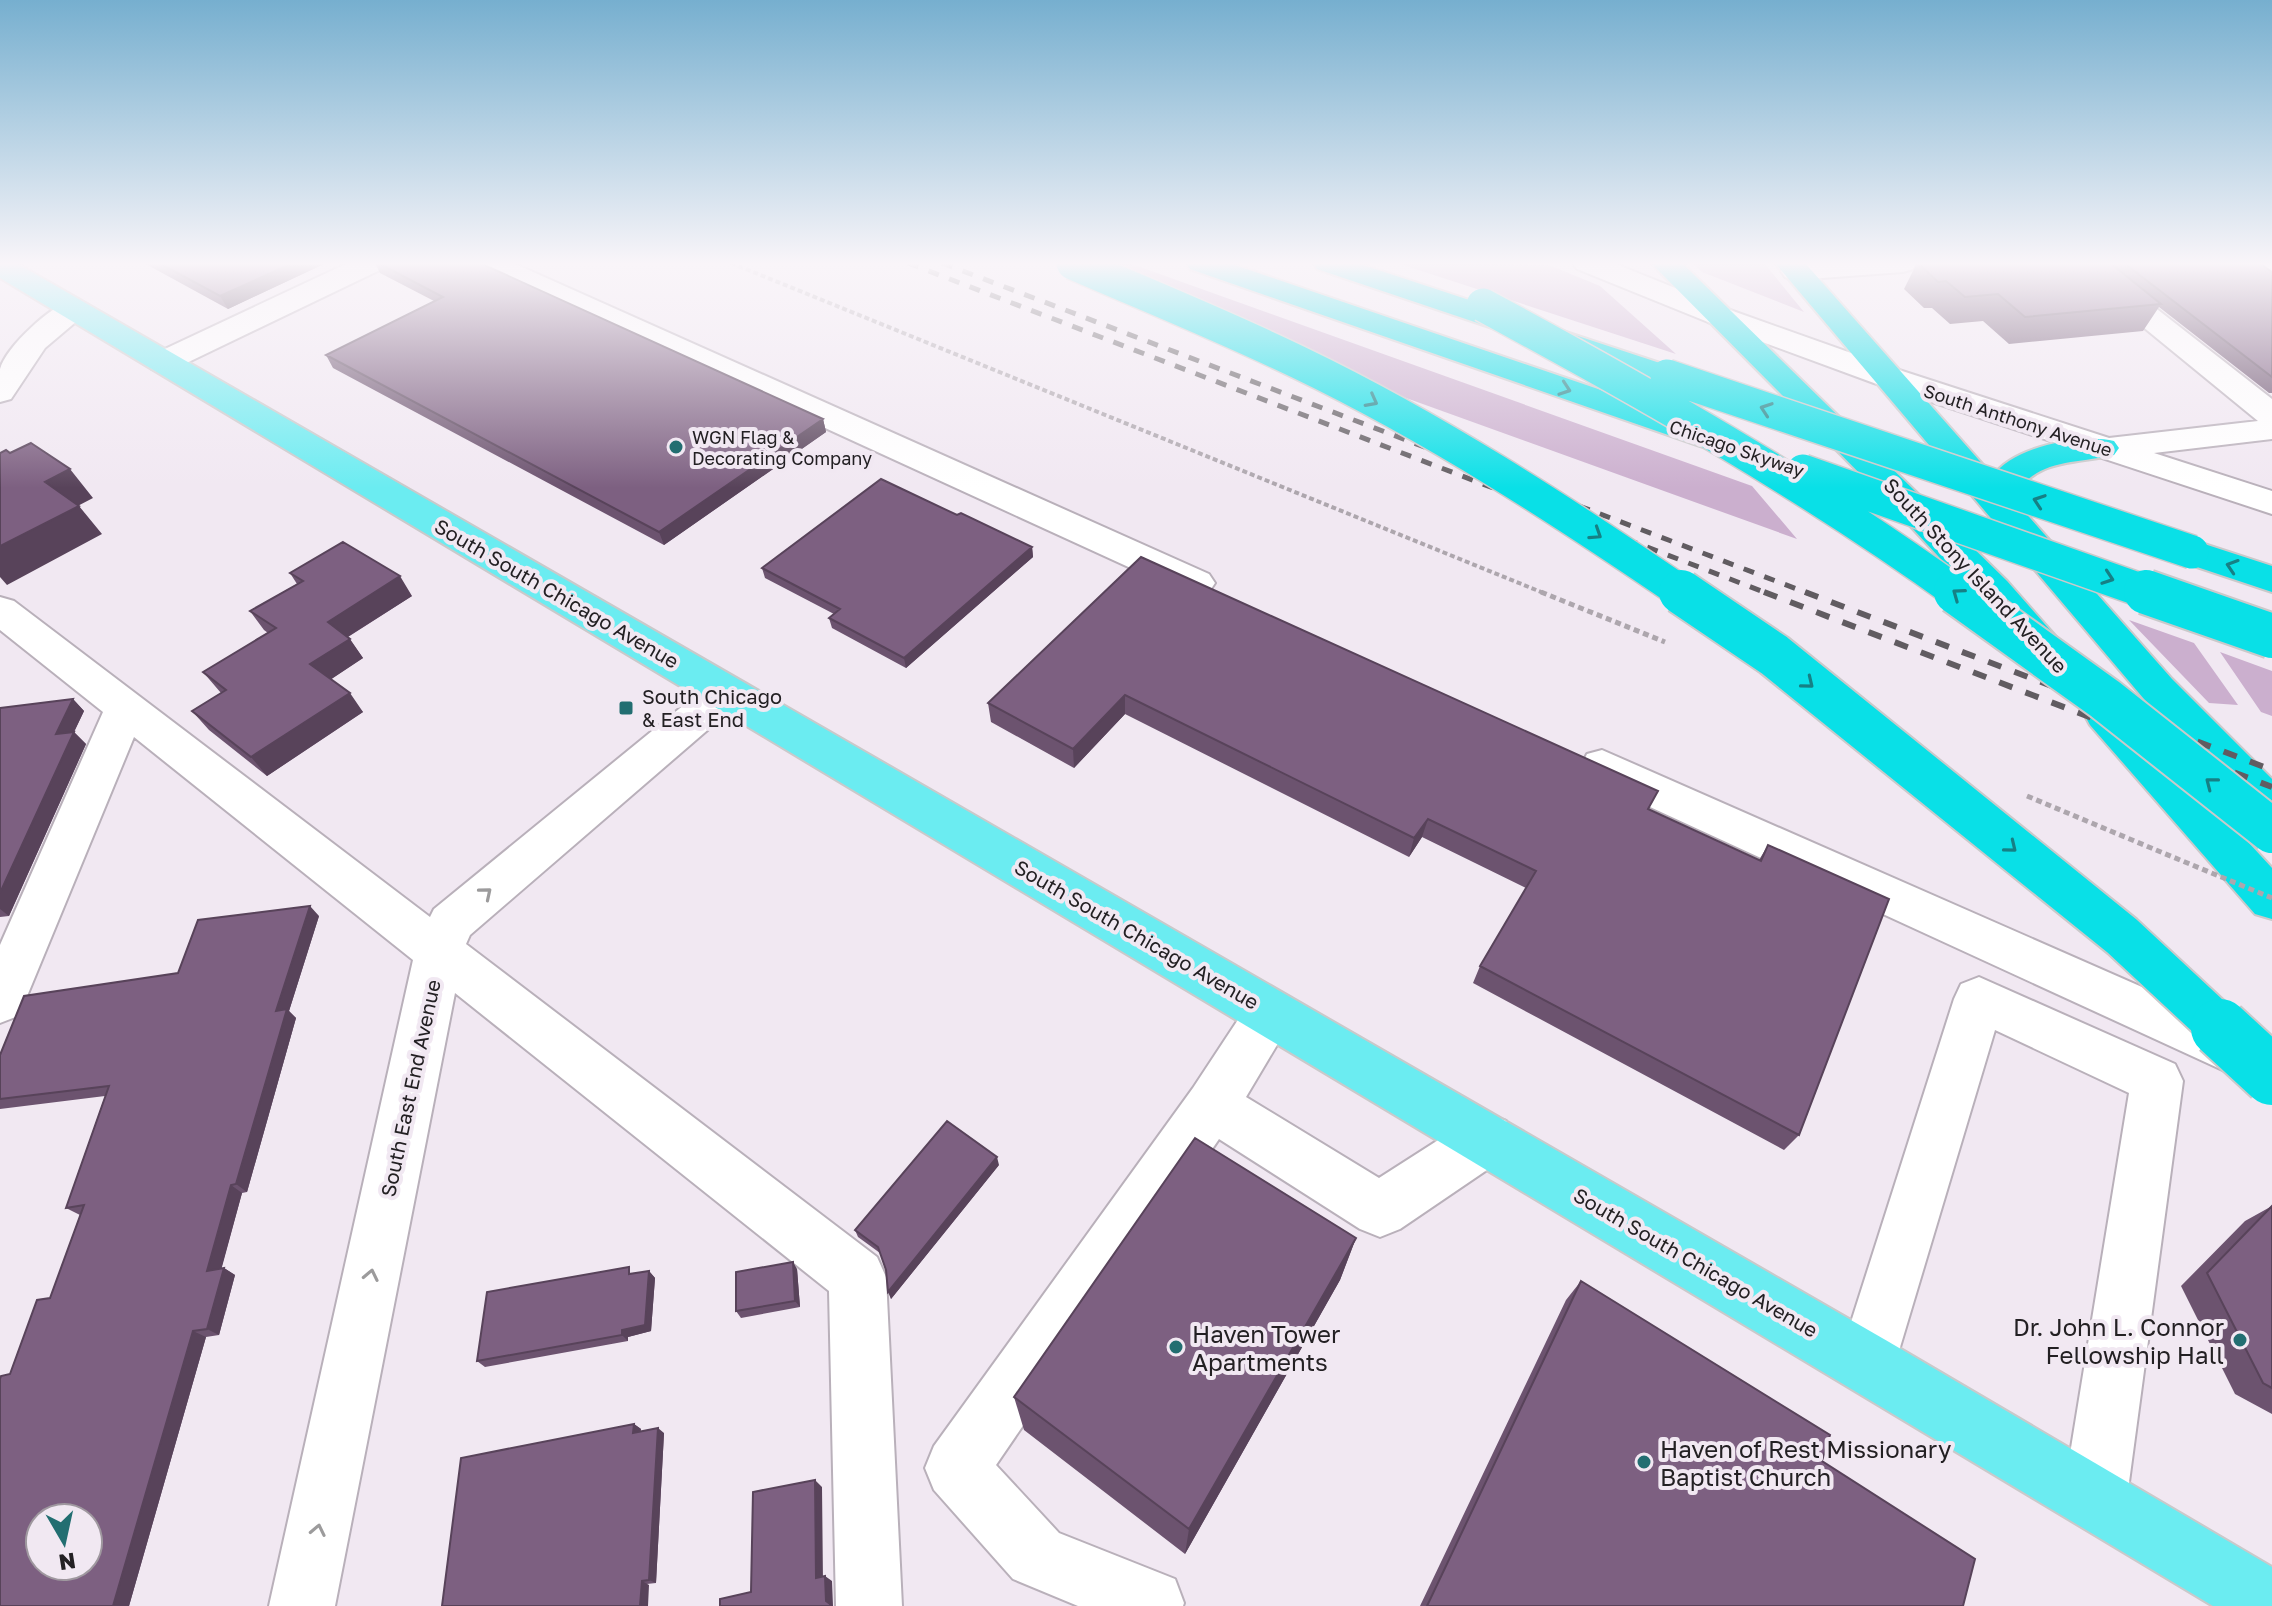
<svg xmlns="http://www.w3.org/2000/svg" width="2272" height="1606" viewBox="0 0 2272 1606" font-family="'Golos Text',sans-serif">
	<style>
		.green { fill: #cbafce }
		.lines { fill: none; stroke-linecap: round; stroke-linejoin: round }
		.minor-casing { stroke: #b9b0ba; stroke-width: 4 }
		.major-casing { stroke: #cac9ca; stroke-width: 4 }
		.highway-casing { stroke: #cac9ca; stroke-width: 4 }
		.path-far1 { stroke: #ada6ad; stroke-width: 4; stroke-dasharray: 5 3; stroke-linecap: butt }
		.path { stroke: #ada6ad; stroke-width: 5; stroke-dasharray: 6 4; stroke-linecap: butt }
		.minor { fill: #fff; fill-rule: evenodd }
		.major { fill: #6becf1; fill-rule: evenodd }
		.highway { fill: #09e0e7; fill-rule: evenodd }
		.rail-far1 { stroke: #615c61; stroke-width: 5; stroke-dasharray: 11 11; stroke-linecap: butt }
		.rail { stroke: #615c61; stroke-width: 6; stroke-dasharray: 14 14; stroke-linecap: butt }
		.highway-bridge-far2-casing { stroke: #cac9ca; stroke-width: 36; stroke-linecap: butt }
		.highway-bridge-far1-casing { stroke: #cac9ca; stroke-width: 48; stroke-linecap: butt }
		.highway-bridge-casing { stroke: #cac9ca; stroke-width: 62; stroke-linecap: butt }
		.path-bridge { stroke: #ada6ad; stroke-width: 5; stroke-dasharray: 6 4; stroke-linecap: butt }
		.highway-bridge-far2 { stroke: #09e0e7; stroke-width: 33 }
		.highway-bridge-far1 { stroke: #09e0e7; stroke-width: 44 }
		.highway-bridge { stroke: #09e0e7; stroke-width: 58 }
		.wall { fill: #6c536f }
		.shaded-wall { fill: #58435a }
		.building { fill: #7d6081; stroke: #58435a; stroke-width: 2; fill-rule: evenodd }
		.oneway { stroke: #168085 }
		.oneway2 { stroke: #9c9b9c }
		.poi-dot { fill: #226e71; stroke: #f1e8f2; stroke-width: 3 }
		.labels { text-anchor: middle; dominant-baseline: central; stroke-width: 8; stroke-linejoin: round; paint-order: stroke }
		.far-street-label { font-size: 18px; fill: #232023; stroke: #f1e8f2 }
		.far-poi-label { font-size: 18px; fill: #232023; stroke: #f1e8f2; text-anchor: start }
		.street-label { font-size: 20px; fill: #232023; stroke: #f1e8f2 }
		.poi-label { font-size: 20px; fill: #232023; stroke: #f1e8f2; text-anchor: start }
		.near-poi-label { font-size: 24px; fill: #232023; stroke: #f1e8f2; text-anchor: start }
	</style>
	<rect width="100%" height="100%" fill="#f1e8f2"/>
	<path class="green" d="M1110,263H1129L1752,486L1797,539L1395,394L1315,353Z
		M1397,263L1549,265L1600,286L1676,354Z
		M1693,263H1764L1804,312L1702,272Z
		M2129,620L2194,643L2238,705L2209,703Z
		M2220,652L2272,671V716L2261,712Z"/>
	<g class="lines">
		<g class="minor-casing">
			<path id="minor" d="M348,263H386L382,269L174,369L163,371L152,369L147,362L152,355Z
				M474,263H513L1209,574L1215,583L1209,592L1196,596L1183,592L478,269Z
				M1573,263H1613L1730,310L1896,369L2109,438L2258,421L2065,263H2098L2272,399V439L2154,453L2272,491V514L1874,383L1708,322L1577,269Z
				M1791,263H1917L1913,269L1903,272L1795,280L1785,277L1781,271Z
				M73,300L84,303L88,309L84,315L45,348L11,399L0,402C0,392 0,379 0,369C6,347 51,305 73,300Z
				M0,597L14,601L430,917L434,909L712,682L726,677L740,682L746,692L740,702L470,935L466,944L877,1257L886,1277L902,1606H836L829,1291L455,993L335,1606H269L413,960L134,737L25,1001L18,1016L0,1023V945L103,712L0,630Z
				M1602,750L2265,1041L2272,1056L2265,1073L2247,1080L2229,1073L1587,778L1581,766L1587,754Z
				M1979,977L2175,1064L2183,1081L2127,1497L2117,1519L2095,1529L2073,1519L2063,1497L2129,1093L1995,1030L1889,1384L1868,1393L1847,1384L1838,1363L1954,999L1961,984Z
				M1271,991L1289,997L1296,1013L1246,1097L1379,1178L1468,1121L1487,1114L1506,1121L1514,1139L1506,1157L1400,1229L1380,1237L1360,1229L1219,1139L996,1465L1059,1533L1175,1579L1184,1603L1183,1606H1078L1013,1579L934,1490L925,1468L934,1446L1193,1088L1253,997Z"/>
		</g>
		<g class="major-casing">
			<path id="major" d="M0,263H16L1889,1342L2272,1567V1606H2213L0,278Z"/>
		</g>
		<g class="highway-casing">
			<path id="highway" d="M1186,263H1229L1724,432L1729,439L1724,446L1712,449L1700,446L1190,269Z
				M1313,263H1357L1678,369L1683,376L1678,383L1667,386L1656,383L1317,269Z
				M1651,263H1682L2007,581L2058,639L2052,649L2038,653L2024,649L1889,503Z
				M1775,263H1805L1993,476C2013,447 2081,433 2114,441L2119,448L2114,455C2077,464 2029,458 2015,501L2172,679L2272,779V824L2256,819L2144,699Z
				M2192,540L2272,566V592L2179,561L2174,552L2179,543Z
				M2105,699L2120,703L2272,868V919L2255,914L2090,725L2084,714L2090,703Z"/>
		</g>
		<path class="path-far1" d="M731,263L1546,594"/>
		<path class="path" d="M1541,592L1665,642
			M2027,796L2156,850"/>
		<use href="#minor" class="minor"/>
		<use href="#major" class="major"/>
		<use href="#highway" class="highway"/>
		<path class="rail-far1" d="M908,263L1769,594
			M942,263L1810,594"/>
		<path class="rail" d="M1764,592L2272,787
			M1805,592L2272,770"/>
		<g class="highway-bridge-far2-casing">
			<path id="highway-bridge-far2" d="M1073,263C1149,296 1226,327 1300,363C1435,428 1561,510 1684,594
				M1483,305C1646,393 1808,485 1959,594
				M1667,376L2192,552
				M1803,471L2152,594"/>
		</g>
		<g class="highway-bridge-far1-casing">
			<path id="highway-bridge-far1" d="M1681,592L1774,655L2122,936L2223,1030
				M1956,592L2105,699L2272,831
				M2146,592L2272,636"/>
		</g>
		<g class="highway-bridge-casing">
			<path id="highway-bridge" d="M2220,1028L2272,1076"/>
		</g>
		<path class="path-bridge" d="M2156,850L2272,898"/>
		<use href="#highway-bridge-far2" class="highway-bridge-far2"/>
		<use href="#highway-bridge-far1" class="highway-bridge-far1"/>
		<use href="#highway-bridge" class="highway-bridge"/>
	</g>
	<path class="wall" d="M144,263H326L228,309Z
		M375,263H480L823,419L826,432L664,545L333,368L326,355L434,301L380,273Z
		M1917,263H2110L2113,266L2115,263H2259L2272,272V393H2269L2159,307L2143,331L2009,344L1983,321L1950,324L1932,308H1924L1904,289Z
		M957,515L1032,547L1033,557L906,668L832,628L829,618L834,614L765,578L762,568Z
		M1141,557L1648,809L1759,860L1768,845L1799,1135L1784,1150L1473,983L1480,966L1526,888L1422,837L1409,857L1125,714L1074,768L991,722L988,703Z
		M290,573L412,596L348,637L363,658L331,679L363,712L267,776L209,730L192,711L221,693L203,672L268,633L264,630L250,611L297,584Z
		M73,699L84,711L74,732L86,744L9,916L0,917V708Z
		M319,916L289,1011L296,1018L247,1192L242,1193L221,1269L224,1268L235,1275L219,1335L206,1337L129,1606H0L10,1374L50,1298L80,1215L66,1208L105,1096L0,1109V1055L178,973Z
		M999,1165L891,1299L886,1270L880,1253L858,1237L855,1230Z
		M2272,1206V1414L2235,1394L2181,1286L2245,1221Z
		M1356,1238L1340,1280L1185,1554L1024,1430L1014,1397Z
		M797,1269L800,1307L741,1318L736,1311Z
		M649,1271L655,1278L651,1331L628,1337V1341L485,1367L477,1361L635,1273Z
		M1581,1281L1822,1461L1963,1606H1420L1566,1300Z
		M634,1424L641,1429L640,1431L664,1433L656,1583L442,1606Z"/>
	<path class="shaded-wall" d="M293,263H326L228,309L220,296Z
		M823,419L826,432L664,545L659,532Z
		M70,469L93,498L68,511L45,482Z
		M79,506L102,534L7,585L0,577V546Z
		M1032,547L1033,557L906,668L904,658Z
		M400,576L412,596L341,641L328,622Z
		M350,639L363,658L324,684L310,664Z
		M350,693L363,712L267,776L251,757Z
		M1125,695V714L1074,768L1073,749Z
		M73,699L84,711L74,732L86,744L9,916L0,909V893L56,734Z
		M1428,819L1422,837L1409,857L1414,838Z
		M310,906L319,916L289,1011L296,1018L247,1192L236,1184L276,1011Z
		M997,1157L999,1165L891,1299L888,1292Z
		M231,1185L242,1193L219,1278L207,1271Z
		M1356,1238L1340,1280L1185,1554L1189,1529Z
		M793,1262L797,1269L800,1307L795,1301Z
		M224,1268L235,1275L219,1335L207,1329Z
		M649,1271L655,1278L651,1331L628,1337V1341L622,1335V1330Z
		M193,1331L206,1337L129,1606H113Z
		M634,1424L641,1429L640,1438L633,1433Z
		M658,1428L664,1433L656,1583L649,1580Z
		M815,1480L822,1487L823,1583L816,1578Z
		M825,1576L832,1581L833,1606H830L826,1601Z
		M642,1581L649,1585L648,1606H640Z"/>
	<path class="building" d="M159,263H293L220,296Z
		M378,263H480L823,419L659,532L326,355L443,297Z
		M1918,263H2110L2161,304L2025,317L1998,294L1965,297L1946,281L1938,282Z
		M2124,263H2259L2272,272V377Z
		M31,443L70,469L45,482L79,506L0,546V453L6,450L10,453Z
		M881,479L957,515L961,513L1032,547L904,658L829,618L840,609L762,568Z
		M343,542L400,576L328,622L350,639L310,664L350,693L251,757L192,711L226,690L203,672L276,628L250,611L303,581L290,573Z
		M1141,557L1658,791L1648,809L1761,861L1768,845L1889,899L1799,1135L1480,966L1536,871L1428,819L1414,838L1125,695L1073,749L988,703Z
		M73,699L56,734L74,732L0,893V708Z
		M310,906L276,1011L287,1009L236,1184L231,1185L207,1271L224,1268L207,1329L193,1331L113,1606H0V1379L1,1376L10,1374L37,1300L50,1298L84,1205L66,1208L109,1086L0,1099V1055L24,996L178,973L198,920ZM40,1518H88V1566H40Z
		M947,1121L997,1157L888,1292L886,1270L878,1247L855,1230Z
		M1195,1138L1356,1238L1189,1529L1014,1397Z
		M2272,1206V1388L2263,1383L2207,1273Z
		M793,1262L795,1301L736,1311V1272Z
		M629,1267V1274L649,1271L645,1325L622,1330V1335L477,1361L487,1292Z
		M1581,1281L1830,1435L1822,1461L1975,1559L1963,1606H1427Z
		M634,1424L633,1433L658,1428L649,1580L642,1581L640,1606H442L461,1458Z
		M815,1480L816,1578L825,1576L826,1601L830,1604V1606H720V1599L751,1592L753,1492Z"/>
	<defs><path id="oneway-chevron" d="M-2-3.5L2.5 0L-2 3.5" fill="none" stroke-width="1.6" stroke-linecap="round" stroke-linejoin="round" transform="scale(2)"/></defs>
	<g class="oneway">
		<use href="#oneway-chevron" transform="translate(1565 389) rotate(19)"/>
		<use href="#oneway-chevron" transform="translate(1372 401) rotate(28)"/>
		<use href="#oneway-chevron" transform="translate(1766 409) rotate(-161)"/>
		<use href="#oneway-chevron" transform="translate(2039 501) rotate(-161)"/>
		<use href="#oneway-chevron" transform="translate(1596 534) rotate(33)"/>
		<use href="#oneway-chevron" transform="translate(2232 566) rotate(-162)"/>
		<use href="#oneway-chevron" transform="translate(2108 578) rotate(19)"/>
		<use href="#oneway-chevron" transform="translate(1958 594) rotate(-144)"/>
		<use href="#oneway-chevron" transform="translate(1808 683) rotate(39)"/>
		<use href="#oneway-chevron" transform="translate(2211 783) rotate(-142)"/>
		<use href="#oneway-chevron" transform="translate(2011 847) rotate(39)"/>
	</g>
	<g class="oneway2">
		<use href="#oneway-chevron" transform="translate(486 893) rotate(-40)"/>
		<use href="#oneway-chevron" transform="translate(371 1275) rotate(-78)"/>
		<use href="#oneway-chevron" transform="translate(318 1530) rotate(-78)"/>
	</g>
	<linearGradient id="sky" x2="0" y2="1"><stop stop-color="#76afcf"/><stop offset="0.54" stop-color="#f9f5f9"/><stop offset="1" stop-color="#f9f5f9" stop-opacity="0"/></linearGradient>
	<rect width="2272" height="488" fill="url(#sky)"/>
	<g class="poi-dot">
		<circle cx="676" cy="447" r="8"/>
		<rect x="618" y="700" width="16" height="16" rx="4"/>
		<circle cx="2240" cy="1340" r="8"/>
		<circle cx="1176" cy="1347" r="8"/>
		<circle cx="1644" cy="1462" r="8"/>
	</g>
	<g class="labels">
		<g class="far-street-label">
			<text transform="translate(2018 420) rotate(18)">South Anthony Avenue</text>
			<text transform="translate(1737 448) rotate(19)">Chicago Skyway</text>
		</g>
		<g class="far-poi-label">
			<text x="692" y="437">WGN Flag &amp;<tspan x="692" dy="21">Decorating Company</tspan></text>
		</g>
		<g class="street-label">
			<text transform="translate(1976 575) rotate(47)">South Stony Island Avenue</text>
			<text transform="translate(557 593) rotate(30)">South South Chicago Avenue</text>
			<text transform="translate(1137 934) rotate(30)">South South Chicago Avenue</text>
			<text transform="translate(410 1088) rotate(-78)">South East End Avenue</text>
			<text transform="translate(1696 1262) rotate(30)">South South Chicago Avenue</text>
		</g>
		<g class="poi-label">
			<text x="642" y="696">South Chicago<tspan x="642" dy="23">&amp; East End</tspan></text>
		</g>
		<g class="near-poi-label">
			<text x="2224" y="1326" text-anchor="end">Dr. John L. Connor<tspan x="2224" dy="28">Fellowship Hall</tspan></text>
			<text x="1192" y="1333">Haven Tower<tspan x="1192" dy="28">Apartments</tspan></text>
			<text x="1660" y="1448">Haven of Rest Missionary<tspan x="1660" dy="28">Baptist Church</tspan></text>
		</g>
	</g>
	<g transform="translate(64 1542) rotate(171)"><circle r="38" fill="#f1e8f2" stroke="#9f989f" stroke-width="2"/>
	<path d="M0-6L14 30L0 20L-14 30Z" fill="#226e71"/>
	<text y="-12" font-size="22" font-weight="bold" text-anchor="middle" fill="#232023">N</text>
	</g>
</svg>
